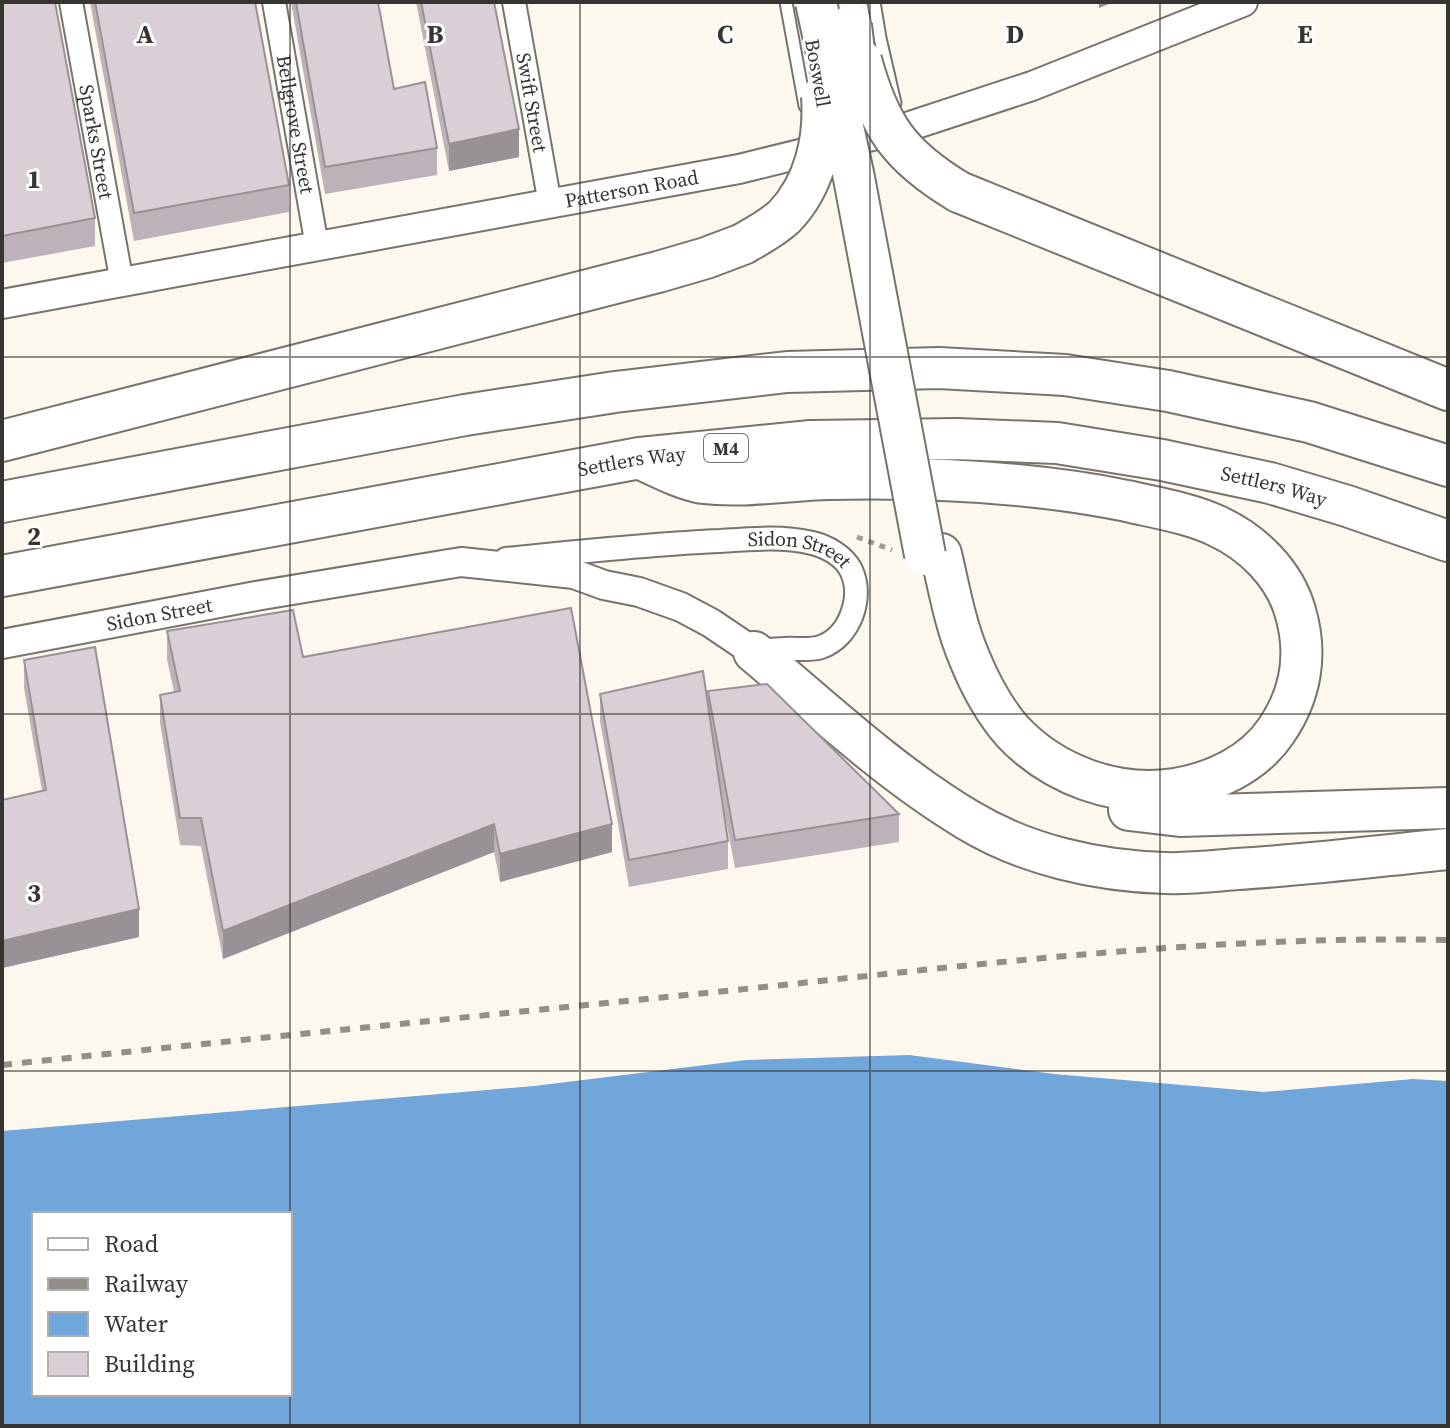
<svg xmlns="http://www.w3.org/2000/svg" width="1450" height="1428" viewBox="0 0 1450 1428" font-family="'Source Serif 4',serif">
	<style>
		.water { fill: #71a6db; fill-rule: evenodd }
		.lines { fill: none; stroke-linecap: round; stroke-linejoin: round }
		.service-casing { stroke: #78746b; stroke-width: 15 }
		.minor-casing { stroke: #78746b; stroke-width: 26 }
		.tertiary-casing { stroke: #78746b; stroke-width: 32 }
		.motorway-casing { stroke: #78746b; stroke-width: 44 }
		.path { stroke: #a19d96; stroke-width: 5; stroke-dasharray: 6 6; stroke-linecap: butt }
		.service { stroke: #fff; stroke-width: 11 }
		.minor { stroke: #fff; stroke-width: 22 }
		.tertiary { stroke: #fff; stroke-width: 28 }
		.motorway { stroke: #fff; stroke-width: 40 }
		.rail { stroke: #928f88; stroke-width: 6; stroke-dasharray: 10 10; stroke-linecap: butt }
		.motorway-bridge-casing { stroke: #78746b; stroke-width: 44; stroke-linecap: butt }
		.motorway-bridge { stroke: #fff; stroke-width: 40 }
		.wall { fill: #bbb3b9 }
		.shaded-wall { fill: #989296 }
		.building { fill: #d9d0d7; stroke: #989296; stroke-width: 2 }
		.grid { fill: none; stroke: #373531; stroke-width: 2; stroke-opacity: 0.55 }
		.labels { text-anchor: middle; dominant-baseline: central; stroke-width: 6; stroke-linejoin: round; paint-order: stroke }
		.shield { fill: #fff; stroke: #73726f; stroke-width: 2 }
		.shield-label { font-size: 18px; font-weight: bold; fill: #373531 }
		.street-label { font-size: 20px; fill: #373531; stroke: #fff }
		.grid-label { font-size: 26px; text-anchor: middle; font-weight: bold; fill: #373531; stroke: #fff; stroke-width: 6; stroke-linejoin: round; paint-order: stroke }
	</style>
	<rect width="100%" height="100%" fill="#fdf8ee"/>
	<path class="water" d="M909,1055L1054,1074L1264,1092L1413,1079L1448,1081V1426H2V1131L534,1086L746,1060ZM34,1214H290V1394H34Z"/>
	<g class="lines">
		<g class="service-casing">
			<path id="service" d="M786,2L805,106
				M874,2L880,38L895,103"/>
		</g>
		<g class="minor-casing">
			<g id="minor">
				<path id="s1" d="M71,2L122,283"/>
				<path id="s2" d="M274,2L317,246"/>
				<path id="s3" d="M514,2L550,204"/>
				<path id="s4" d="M506,559C577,552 649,544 720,541C750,539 782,536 812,543C826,546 844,556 851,570C864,597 850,637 821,647C810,651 796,648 784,649C774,649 764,651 754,652"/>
			</g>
		</g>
		<g class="tertiary-casing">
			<g id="tertiary">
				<path id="s5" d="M2,304L739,169L901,129L1032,86L1243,2"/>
				<path id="s6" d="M2,644L256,596L461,562L574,574L604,585L639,592L681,607L711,623L754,652"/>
			</g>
		</g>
		<g class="motorway-casing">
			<g id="motorway">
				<path d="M959,192L1448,390"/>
				<path d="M2,441L658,272L706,258L743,244"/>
				<path d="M641,459C661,468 681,479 703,483C744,488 787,480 829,479C929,477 1029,481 1127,501C1157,508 1189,513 1217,526C1252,542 1284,573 1295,611C1308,654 1301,695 1276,731C1254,764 1213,783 1175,789C1116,798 1053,775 1012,731C994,710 979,682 969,657C955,624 949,588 941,554"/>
				<path d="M2,502L465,415L615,392L787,372L939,368L1065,375L1168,391L1309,422L1448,466"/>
				<path id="s7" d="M2,576L640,458L811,441L957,439L1057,443L1162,460L1270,483L1347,506L1448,541"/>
				<path d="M754,652C823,710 891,774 968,820C1026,855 1097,871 1165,873C1189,874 1213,871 1237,869C1308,865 1378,856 1448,849"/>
				<path d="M1129,810L1180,816L1448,808"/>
			</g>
		</g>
		<path class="path" d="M857,537L892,550"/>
		<use href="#service" class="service"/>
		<use href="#minor" class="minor"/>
		<use href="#tertiary" class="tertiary"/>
		<use href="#motorway" class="motorway"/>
		<path class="rail" d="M2,1065C256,1038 510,1013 764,987C991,963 1219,935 1448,940"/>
		<g class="motorway-bridge-casing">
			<path id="motorway-bridge" d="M816,2L854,178L925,555
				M851,25L859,93
				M861,60C879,126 899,156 959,192
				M743,244C757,236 772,228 784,217C815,185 825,139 822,96"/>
		</g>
		<use href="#motorway-bridge" class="motorway-bridge"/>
	</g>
	<path class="wall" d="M2,2L95,218V246L2,263Z
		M90,2H255L289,185V212L134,241Z
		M291,2H378L394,89L437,148V175L325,194Z
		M416,2H494L519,157L449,171Z
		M167,631L303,657L612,852L500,882L494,852L223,959L201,846L180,845L160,723V695L174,692L167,659Z
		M24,660L139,937L2,968V800L42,791L24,688Z
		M708,691L899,814V842L735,868L720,789L728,841V869L629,887L600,721V694L708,705Z"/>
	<path class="shaded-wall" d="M1099,2H1114L1099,8Z
		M519,129V157L449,171V144Z
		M494,824V852L223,959V931Z
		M612,824V852L500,882V854Z
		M139,909V937L2,968V941Z"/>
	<path class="building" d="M2,2H55L95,218L2,236Z
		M95,2H255L289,185L134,213Z
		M296,2H378L394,89L425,82L437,148L325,167Z
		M421,2H494L519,129L449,144Z
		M571,608L612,824L500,854L494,824L223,931L201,818H180L160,695L180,691L167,631L293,610L303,657Z
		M95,647L139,909L2,941V800L46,790L24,660Z
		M703,671L728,841L629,860L600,694Z
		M767,684L899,814L735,840L708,691Z"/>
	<path class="grid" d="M290,2V1214M580,2V1426M870,2V1426M1160,2V1426M2,357H1448M2,714H1448M2,1071H1448M290,1214V1394M290,1394V1426"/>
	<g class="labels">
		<rect class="shield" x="704" y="434" width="44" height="28" rx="6"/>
		<g class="shield-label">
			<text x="726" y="448">M4</text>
		</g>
		<g class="street-label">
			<text transform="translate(818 73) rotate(80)">Boswell</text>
			<text stroke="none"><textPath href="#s3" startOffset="102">Swift Street</textPath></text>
			<text stroke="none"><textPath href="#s2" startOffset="124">Bellgrove Street</textPath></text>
			<text stroke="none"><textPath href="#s1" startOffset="142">Sparks Street</textPath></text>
			<text stroke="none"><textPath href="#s5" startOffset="640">Patterson Road</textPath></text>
			<text stroke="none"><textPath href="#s7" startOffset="640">Settlers Way</textPath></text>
			<text stroke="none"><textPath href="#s7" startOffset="1288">Settlers Way</textPath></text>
			<text stroke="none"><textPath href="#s4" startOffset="296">Sidon Street</textPath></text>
			<text stroke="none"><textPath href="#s6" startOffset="160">Sidon Street</textPath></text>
		</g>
	</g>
	<g class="grid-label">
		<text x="145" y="43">A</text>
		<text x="435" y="43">B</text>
		<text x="725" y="43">C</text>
		<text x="1015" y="43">D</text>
		<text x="1305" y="43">E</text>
		<text x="34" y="188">1</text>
		<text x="34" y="545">2</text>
		<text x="34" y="902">3</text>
	</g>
	<rect width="1450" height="1428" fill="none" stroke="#373531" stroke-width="8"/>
	<rect x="32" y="1212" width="260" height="184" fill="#ffffff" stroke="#afaead" stroke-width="2"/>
	<rect x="48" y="1238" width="40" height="12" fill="#ffffff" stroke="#afaead" stroke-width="2"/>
	<text x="104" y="1252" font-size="24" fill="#373531">Road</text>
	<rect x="48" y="1278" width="40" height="12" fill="#928f88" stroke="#afaead" stroke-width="2"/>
	<text x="104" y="1292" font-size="24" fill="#373531">Railway</text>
	<rect x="48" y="1312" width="40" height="24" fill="#71a6db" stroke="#afaead" stroke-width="2"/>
	<text x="104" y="1332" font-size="24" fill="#373531">Water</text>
	<rect x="48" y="1352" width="40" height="24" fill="#d9d0d7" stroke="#afaead" stroke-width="2"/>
	<text x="104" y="1372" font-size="24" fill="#373531">Building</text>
</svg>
